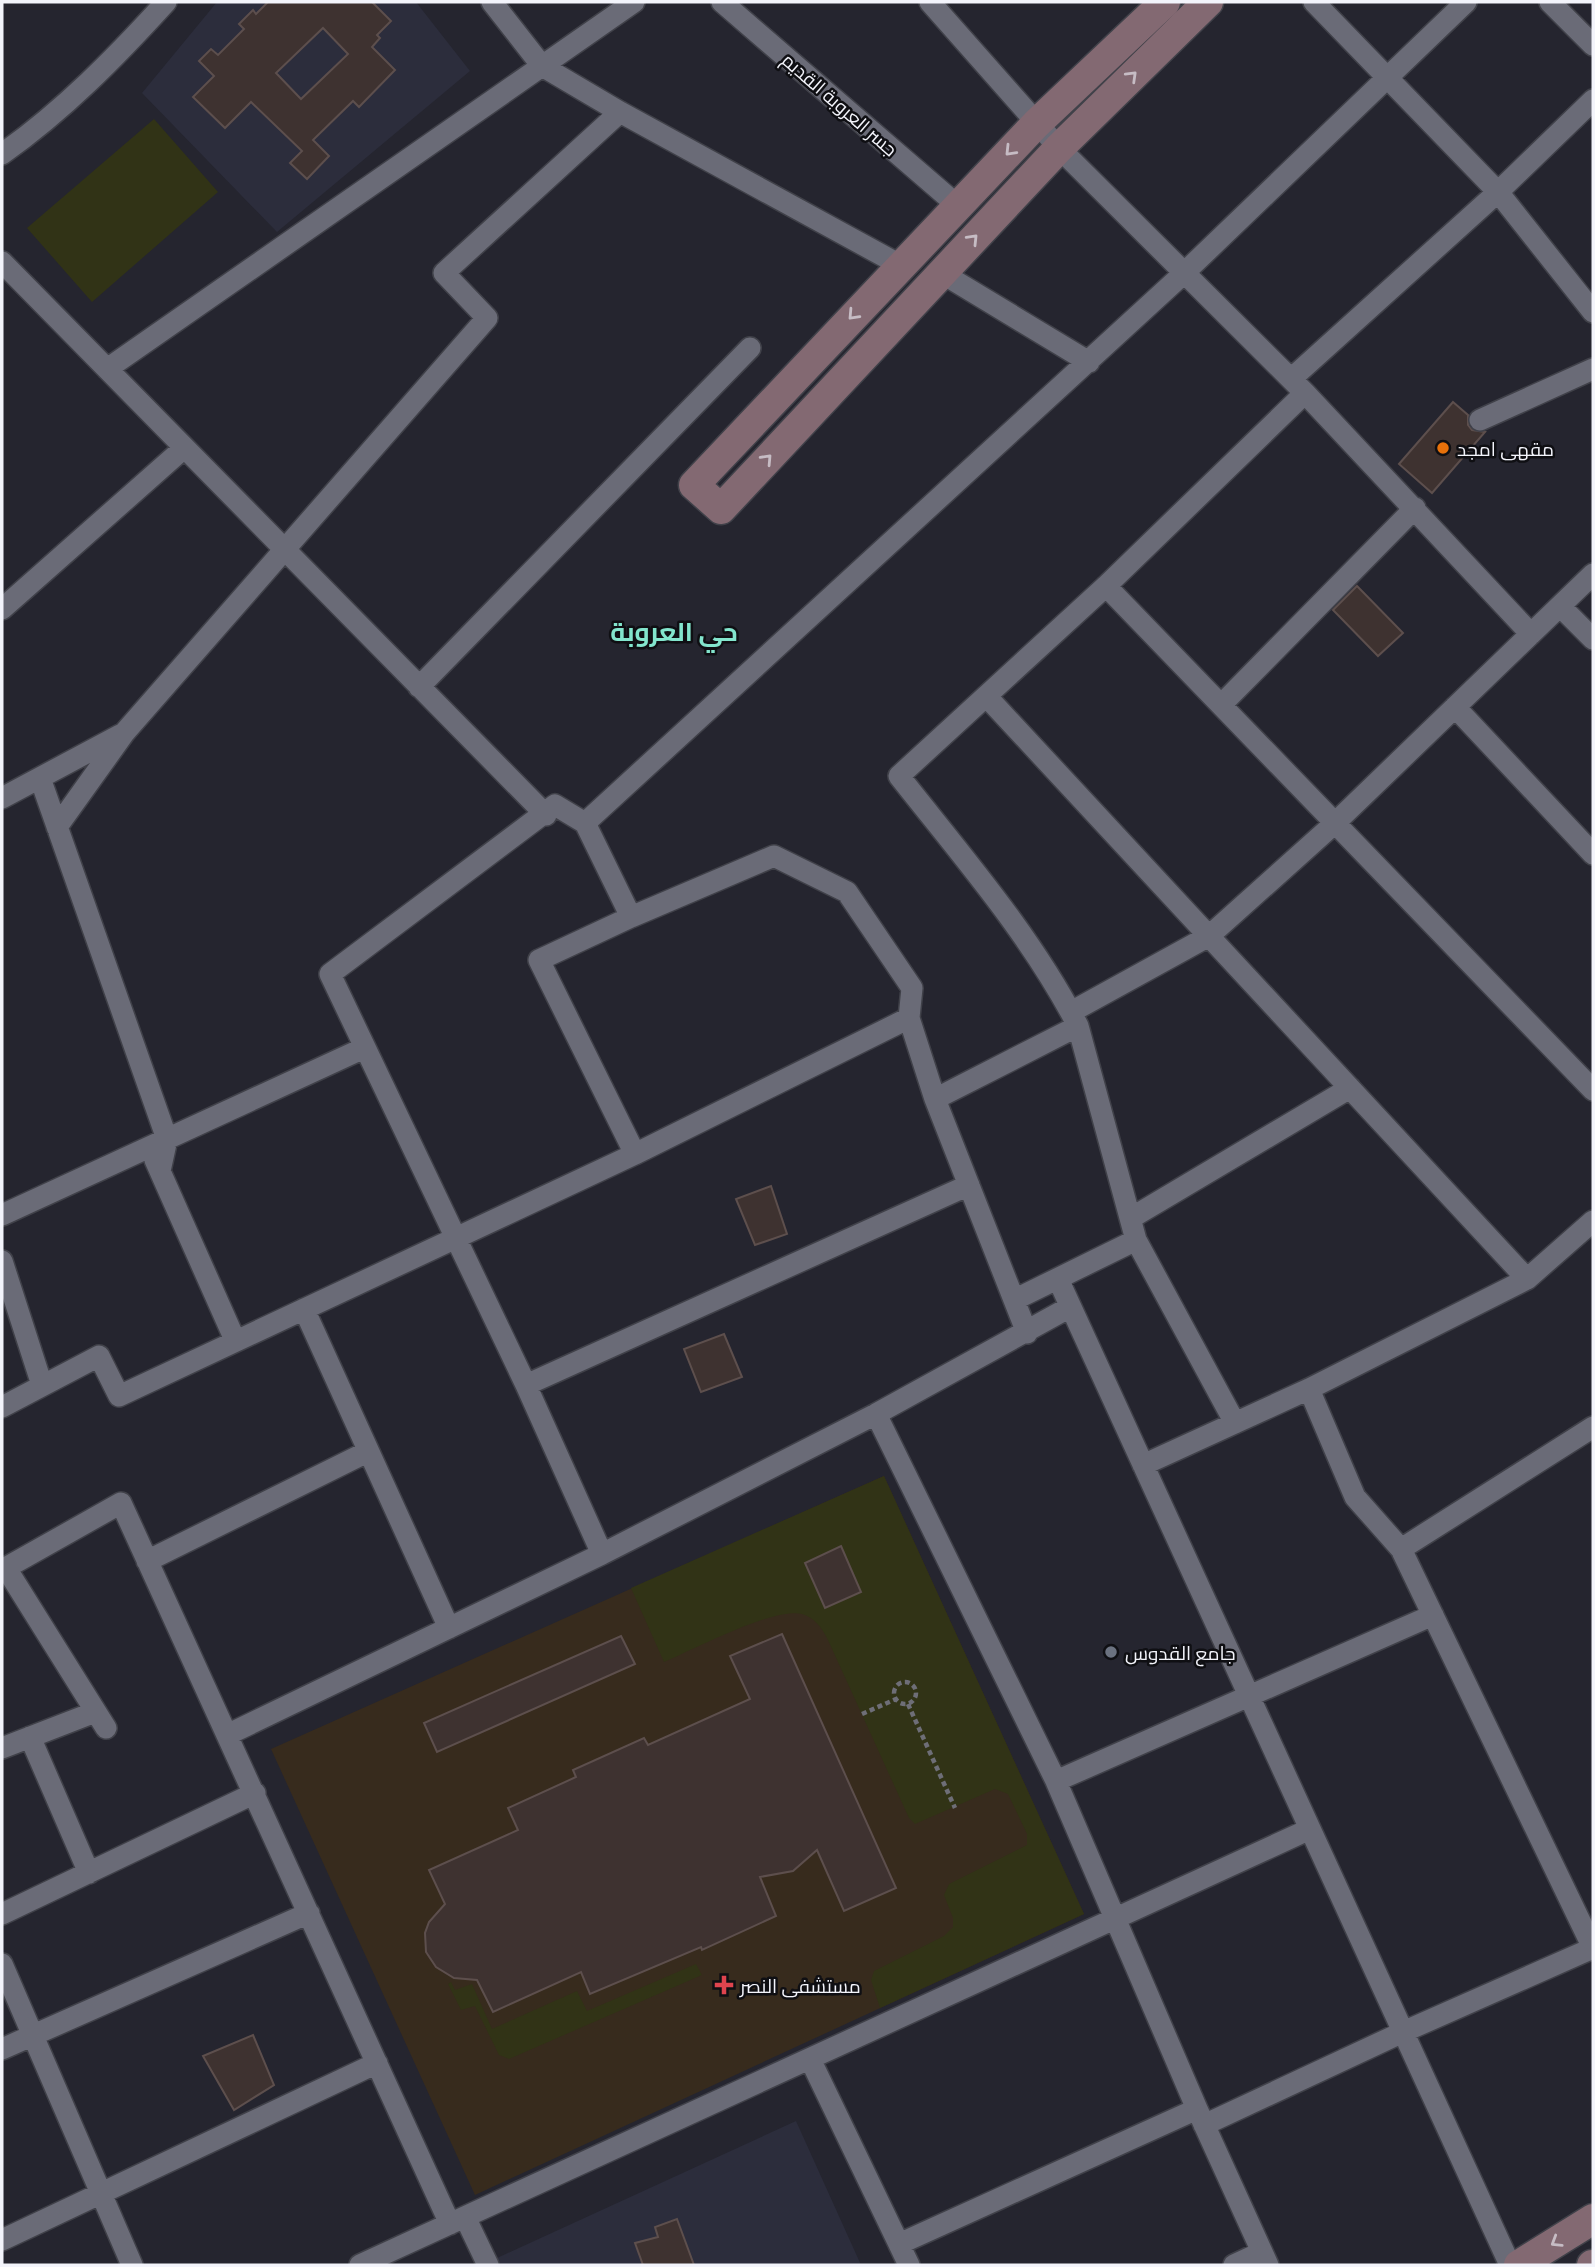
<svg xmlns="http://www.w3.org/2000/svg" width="1595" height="2267" viewBox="0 0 1595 2267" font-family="'Exo 2',Cairo,sans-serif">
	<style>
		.built { fill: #2c2d3c }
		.medical { fill: #372b1d }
		.green { fill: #313316 }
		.building { fill: #3e3230; stroke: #5d4f4d; stroke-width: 2; fill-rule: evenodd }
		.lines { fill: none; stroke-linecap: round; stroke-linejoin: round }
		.street-casing { stroke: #404149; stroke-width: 24 }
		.secondary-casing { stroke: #404149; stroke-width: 33 }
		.path { stroke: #6e6e77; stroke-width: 4.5; stroke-dasharray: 5 3.5; stroke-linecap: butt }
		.street { stroke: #6a6b77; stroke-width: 21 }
		.secondary { stroke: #836972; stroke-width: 30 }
		.oneway { stroke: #c6bcc4 }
		.food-dot { fill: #e8710a; stroke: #0f0f13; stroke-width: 2.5 }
		.worship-dot { fill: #6b7280; stroke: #0f0f13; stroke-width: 2.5 }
		.health-dot { fill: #e0444e; stroke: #0f0f13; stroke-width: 2.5 }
		.labels { text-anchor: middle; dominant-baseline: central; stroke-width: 5; stroke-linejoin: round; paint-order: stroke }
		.street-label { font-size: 19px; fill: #f3f4fb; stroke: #0f0f13 }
		.poi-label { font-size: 19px; fill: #f3f4fb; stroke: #0f0f13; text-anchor: start }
		.district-label { font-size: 26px; font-weight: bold; fill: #83e5cd; stroke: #0f0f13 }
	</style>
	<rect width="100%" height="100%" fill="#25252f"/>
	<path class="built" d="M217,2H416L470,71L277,232L142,93Z
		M796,2121L861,2265H498L495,2259Z"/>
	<path class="medical" d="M884,1476L1084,1914L475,2195L271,1749Z"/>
	<path class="green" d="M154,119L218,192L92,302L27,228Z
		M884,1476L1084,1914L880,2008L871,1980L874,1971L944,1936L953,1927V1918L944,1895L949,1884L1027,1845V1834L1008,1794L995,1789L915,1824L909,1818L828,1640C822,1628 815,1618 802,1614C773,1607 693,1650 664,1662L631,1588Z
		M696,1964L702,1975L509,2059L499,2055L475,2006L461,2010L448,1984L451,1982L455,1990L472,1984L492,2029L577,1991L587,2011Z"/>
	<path class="building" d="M268,2H372L391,21L377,35L380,38L372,47L395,70L359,107L353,101L313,140L329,156L307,179L290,163L302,151L251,102L225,128L193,97L214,76L199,61L211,49L218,55L244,29L239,24L253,10L256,14ZM323,28L348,54L301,99L276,73Z
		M1453,402L1468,415V425L1472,430L1485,432L1432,493L1399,464Z
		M1357,586L1403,633L1378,656L1333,610Z
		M771,1186L787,1234L755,1245L736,1199Z
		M724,1334L742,1377L701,1392L684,1349Z
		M841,1546L861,1592L825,1608L805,1563Z
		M782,1634L896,1888L844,1911L817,1850L793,1871L760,1877L776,1916L702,1950L701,1947L590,1994L581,1972L493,2012L477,1980L454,1978L436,1967L426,1952L425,1933L429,1922L445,1904L429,1870L518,1830L508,1808L576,1777L573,1770L644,1738L648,1745L750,1699L730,1656Z
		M621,1636L635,1664L437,1752L424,1723Z
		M253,2035L274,2085L234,2110L203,2056Z
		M677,2219L694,2265H643L635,2243L658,2237L655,2227Z"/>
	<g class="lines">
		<g class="street-casing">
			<path id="street" d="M492,2L542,66L620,112L900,265
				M722,2L957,205
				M930,2L1059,148L1305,393L1531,634
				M1314,2L1498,192L1593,312
				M1550,2L1593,45
				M2,154C63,111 116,57 166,2
				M2,262L546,815
				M940,272L1089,362
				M107,369L634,2
				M1291,379L1498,192L1593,100
				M1480,420L1593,369
				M1106,586L1593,1090
				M1560,606L1593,639
				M2,609L184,448
				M419,687L750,348
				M988,698L1527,1279
				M1221,705L1415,508
				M1455,707L1593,854
				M40,778L167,1139L160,1171
				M2,798L120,735
				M585,823L1183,274L1466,2
				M57,827L125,732L487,318L444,273L620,112
				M1071,1012L1209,936L1335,823L1593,574
				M935,1099L1078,1026
				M635,1154L539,960L631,917L774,856L847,892L912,988L909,1018L935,1099L1027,1333
				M155,1160L235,1340
				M2,1215L364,1048
				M1131,1218L1350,1088
				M2,1261L42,1385
				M1058,1279L1510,2265
				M1016,1299L1136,1240
				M304,1309L449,1628
				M526,1385L969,1185
				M1309,1389L1355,1497L1401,1549L1593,1948
				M2,1407L99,1356L119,1396L635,1154L909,1018
				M876,1414L1056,1781L1197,2109L1268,2265
				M1235,1423L1136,1240L1078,1026C1031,935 962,856 899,776L1106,586L1305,393
				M1143,1465L1309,1389L1527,1279L1593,1221
				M1401,1549L1593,1427
				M602,1554L526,1385L330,974L555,805L585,823L631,917
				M147,1561L367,1452
				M6,1568L106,1728
				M2,1570L121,1503L450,2224
				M229,1734L602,1554L876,1414L1070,1307
				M30,1737L89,1873
				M2,1748L95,1712
				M1056,1781L1433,1615
				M2,1914L255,1793
				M2,1964L132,2265
				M2,2049L309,1913
				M810,2059L909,2265
				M1204,2125L1403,2032L1593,1948
				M465,2217L488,2265
				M2,2240L377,2063
				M899,2244L1197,2109
				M360,2265L1310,1829
				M1234,2265L1262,2252"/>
		</g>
		<g class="secondary-casing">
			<path id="secondary" d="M1165,2L1036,124L694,485L721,509L1059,148L1208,2
				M1519,2265L1593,2219
				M1592,2265H1593"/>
		</g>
		<path class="path" d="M894 1693a11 11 0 1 1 22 0a11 11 0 1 1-22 0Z
			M908,1704L955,1808
			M862,1714L896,1699"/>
		<use href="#street" class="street"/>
		<use href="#secondary" class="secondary"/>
	</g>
	<defs><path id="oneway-chevron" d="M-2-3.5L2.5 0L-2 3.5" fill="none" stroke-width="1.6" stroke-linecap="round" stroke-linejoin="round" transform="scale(1.75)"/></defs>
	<g class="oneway">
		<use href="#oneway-chevron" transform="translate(1132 76) rotate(-44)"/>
		<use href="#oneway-chevron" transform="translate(1010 151) rotate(134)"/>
		<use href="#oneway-chevron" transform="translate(973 239) rotate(-46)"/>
		<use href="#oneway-chevron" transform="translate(853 315) rotate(133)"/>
		<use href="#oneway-chevron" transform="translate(767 459) rotate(-47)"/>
		<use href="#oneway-chevron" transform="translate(1556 2242) rotate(148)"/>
	</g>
	<circle class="food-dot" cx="1443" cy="448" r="7"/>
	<circle class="worship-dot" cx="1111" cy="1652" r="7"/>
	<path class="health-dot" d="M720.5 1974.5h7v7h7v7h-7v7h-7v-7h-7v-7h7z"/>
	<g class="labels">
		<g class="street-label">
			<text transform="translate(840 104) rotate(41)">جسر العروبة القديم</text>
		</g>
		<g class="poi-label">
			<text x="1457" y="448">مقهى امجد</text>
			<text x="1125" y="1652">جامع القدوس</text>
			<text x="740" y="1985">مستشفى النصر</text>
		</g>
		<g class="district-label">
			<text x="674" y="630">حي العروبة</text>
		</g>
	</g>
	<rect width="1595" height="2267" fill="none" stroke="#f3f4fb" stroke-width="7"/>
</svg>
